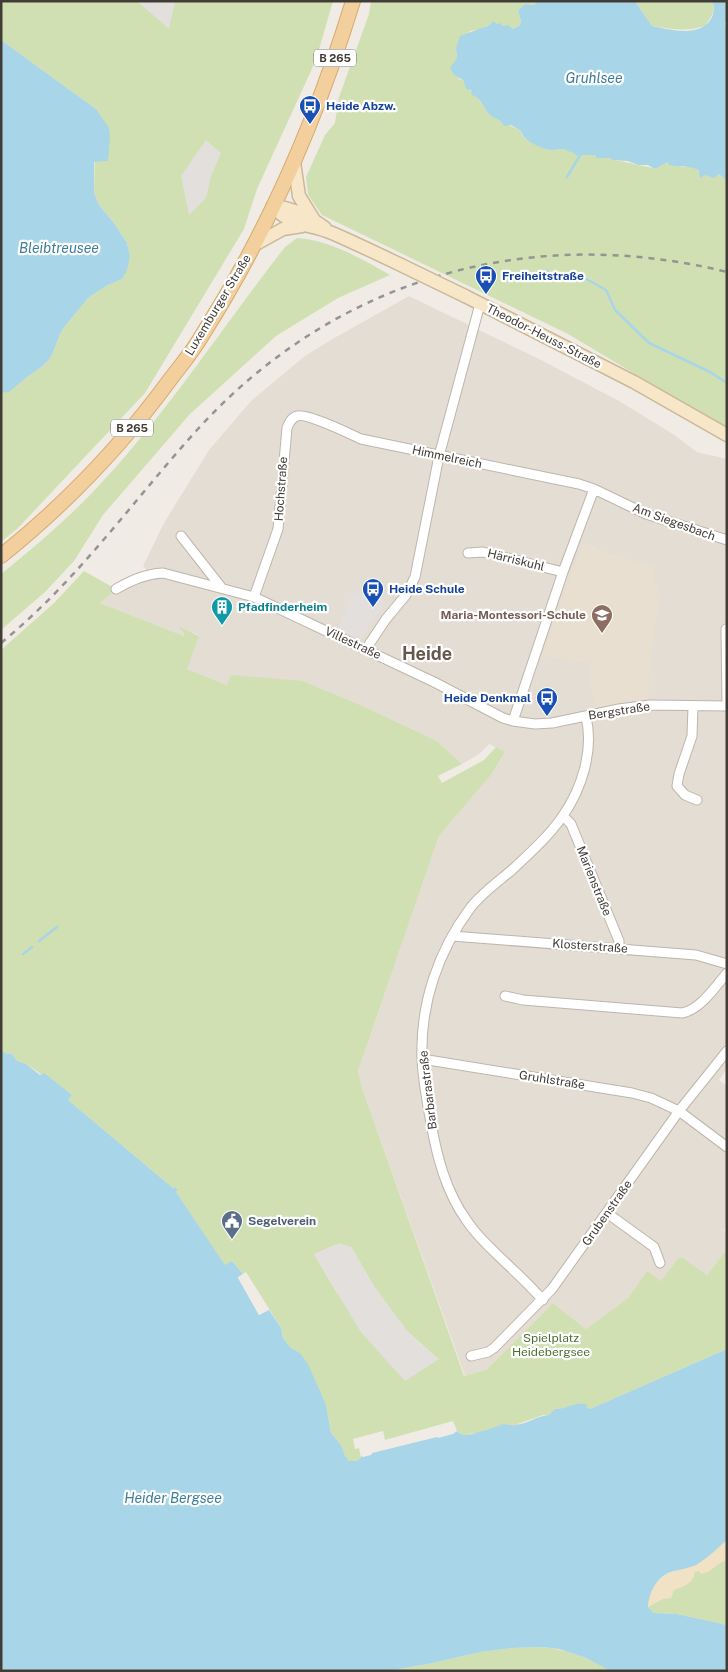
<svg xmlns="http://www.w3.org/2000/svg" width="728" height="1672" viewBox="0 0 728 1672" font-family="'Public Sans',sans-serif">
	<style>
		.residential { fill: #e4ddd4 }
		.education { fill: #e8dfd1 }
		.green { fill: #d1e0b3; fill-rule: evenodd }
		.sand { fill: #f1e2c5 }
		.parking { fill: #e2dfdd }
		.water { fill: #a8d5e7 }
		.pier { fill: #f0ece5 }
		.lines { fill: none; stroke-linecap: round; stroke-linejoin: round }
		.stream { stroke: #a8d5e7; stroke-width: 2.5 }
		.street-casing { stroke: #beb5ac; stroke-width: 11 }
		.secondary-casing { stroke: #cbb89a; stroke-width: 15 }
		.primary-casing { stroke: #d5aa6f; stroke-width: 16 }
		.street { stroke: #fff; stroke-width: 9 }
		.secondary { stroke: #f8e6c8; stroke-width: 12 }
		.primary { stroke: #f2cf9d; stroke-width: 14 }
		.rail { stroke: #949494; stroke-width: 2.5; stroke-dasharray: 6 6; stroke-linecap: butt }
		.secondary-bridge-casing { stroke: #cbb89a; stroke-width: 15; stroke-linecap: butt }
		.secondary-bridge { stroke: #f8e6c8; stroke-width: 12 }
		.labels { text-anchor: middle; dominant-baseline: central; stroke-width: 4.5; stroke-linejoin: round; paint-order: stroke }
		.shield { fill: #fff; stroke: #7b7672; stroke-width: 1 }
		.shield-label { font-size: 11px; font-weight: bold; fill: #423c36 }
		.transit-label { font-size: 12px; font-weight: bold; fill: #164399; stroke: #fff; text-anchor: start }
		.street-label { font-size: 12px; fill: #423c36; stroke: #fff }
		.culture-label { font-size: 12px; font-weight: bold; fill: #0d838f; stroke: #fff; text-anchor: start }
		.education-label { font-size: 12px; font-weight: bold; fill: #785e54; stroke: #fff; text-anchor: end }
		.service-label { font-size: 12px; font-weight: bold; fill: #4e5e75; stroke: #fff; text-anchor: start }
		.park-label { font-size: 12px; fill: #4e6d30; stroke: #fff }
		.water-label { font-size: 14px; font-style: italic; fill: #3a7d9a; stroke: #fff }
		.district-label { font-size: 18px; font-weight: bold; fill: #64584e; stroke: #fff }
	</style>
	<rect width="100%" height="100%" fill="#f0ece5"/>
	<path class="residential" d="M409,296L543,361L619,401L673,434L697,452L727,459V1069L719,1080L727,1086V1226L724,1230L727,1232V1249L707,1275L682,1257L661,1281L647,1272L628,1298L586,1329L553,1303L486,1370L465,1376L362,1088L358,1071L439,836L491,775L505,752L489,744L479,754L462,764L437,741L363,706L303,681L228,685L186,669L199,635L179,627L184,636L100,603L116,589L150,574L143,566L164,523L209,450L251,401L305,356L329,341Z"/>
	<path class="education" d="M582,543L596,546V550L623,556L624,558L655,567L654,580L660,594L649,670L648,699L633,700L595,708L590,678L591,663L542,656Z"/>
	<path class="green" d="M1,1H333L316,60L257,189L244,229L145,393L18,528L1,542V393L9,391L27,377L43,366L51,357L62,330L88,298L106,286L122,279L130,256L127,243L114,223L99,205L94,193L96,109L1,40Z
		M371,1H534L536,3L534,5L525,4L518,10L521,21L520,25L513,29L497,24L486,26L481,29L470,31L456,48L459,79L463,80L465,85L476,96L491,116L521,131L522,135L527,140L550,150L565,149L583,155H595L596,158H610L612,160C623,161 629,163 638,165C645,167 649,166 655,169L668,162L682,167H693L704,175L719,174L727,181V429L568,334L322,215L308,195L306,177L325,135L335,123L339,97L369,14Z
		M635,1H712C717,10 710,19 705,26C687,32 671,29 652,26Z
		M297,238C330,240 362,259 390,275L338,298L276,336L190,414L103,515L74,561L45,592L1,630V574C33,548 64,522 92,493C164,418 221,329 285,247Z
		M84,571L116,589L100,603L184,636L183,633L178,626L199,636L187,669L227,685L231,675L303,681L363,706L437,741L462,764L438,776L442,783L484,760L496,747L505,752L491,775L439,836L358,1071L362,1088L464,1376L486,1370L553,1303L586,1329L628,1298L647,1271L661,1281L678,1259L682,1257L707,1275L727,1249V1349L590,1409L568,1407L562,1410H555L549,1415H543L515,1425H501L495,1429L485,1430L479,1433H472L467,1435H462L457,1431L453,1421L385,1440L383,1431L353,1439L355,1449L359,1448L361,1458L356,1461H349L345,1457L341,1445L331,1433L326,1405L300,1353L290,1347L283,1338L281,1328L246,1272L243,1274L232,1261L225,1266L176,1192L177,1190L175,1187L173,1188L68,1100L72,1095L26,1064L17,1061L12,1054L5,1053L1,1050V650L54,603ZM351,1247L375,1288L407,1331L438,1359L337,1293L314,1254Z
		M727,1540V1625L677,1614L654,1613L648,1607L665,1575L702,1561Z
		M543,1647C567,1650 590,1658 611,1671H388L433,1663L480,1652L511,1648Z"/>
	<path class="sand" d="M727,1540L726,1561H723L708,1572L701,1574L699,1571L695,1572C693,1584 684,1586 674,1590L671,1598L663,1599L648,1607C651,1567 678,1576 703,1560C712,1555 719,1547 727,1540Z"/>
	<path class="parking" d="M137,1H175L169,29Z
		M206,140L221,153L211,176L206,198L189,215L181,176Z
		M361,591L384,599L381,606L383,607L360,640L338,630L352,594L359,597Z
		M339,1243L351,1247L375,1288L407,1331L423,1346L439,1359L405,1381L360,1331L314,1254Z"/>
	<path class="water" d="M534,1H635L652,26C671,30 702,38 712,17C714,12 715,6 712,1H727V20L725,23L727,31V181L719,174L714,178L705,175L700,178L699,171C691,165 679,167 669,165L668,162L655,169L648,165H638L628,161L612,160L610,158H596L595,155H583L579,157L572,152L567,151L565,149C561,149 556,150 552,150C542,149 523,141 521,131L511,125L504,126C501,119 497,120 491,116C484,110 481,97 472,95L471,90L466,89L463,80L454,75L450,68L457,58L456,48L460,36L490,25L493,21L497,24L500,23L503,26L508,25L513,29L520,25L521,21L518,10L525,4L534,5L536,3Z
		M1,40L96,109L109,128L110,137L108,161L94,162V193L99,205L114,223L127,243L130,256L127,270L122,279L106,286L88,298L62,330L51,357L43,366L27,377L9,392L1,393Z
		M1,1050L5,1053L12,1054L17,1061L26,1064L40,1075L44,1073L72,1095L68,1100L173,1188L175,1187L178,1190L176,1192L225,1265L232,1261L243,1274L238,1278L259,1315L269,1310L281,1328L283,1338L290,1347L300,1353L308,1364L326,1405L331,1433L341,1445L345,1456L349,1461H356L361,1458V1456L363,1457L371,1455L372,1453L437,1437L438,1438L453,1434L457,1431C458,1432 462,1435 463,1435C467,1436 495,1428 500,1425C504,1423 510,1426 515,1425C527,1424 537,1416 549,1415L555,1409C565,1410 575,1401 586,1404L587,1408L590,1409L727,1349V1540C717,1548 708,1558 696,1565C689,1568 681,1569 674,1571C657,1575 649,1592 648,1607L654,1613L677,1614L727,1625V1671H611L586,1658L559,1649L543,1647L511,1648L480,1652L433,1663L388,1671H1Z"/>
	<path class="pier" d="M245,1273V1275L241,1278L260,1312L268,1307L269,1309L259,1315L238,1277Z"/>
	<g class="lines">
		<path class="stream" d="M567,177L579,157
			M547,271L554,280L581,276L606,290L615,310L649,343L710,372L727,383
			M39,941L57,927
			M23,954L32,947"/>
		<g class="street-casing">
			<path id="street" d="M181,536L221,587
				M468,553L483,552L563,572
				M116,589C132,580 145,574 163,573L254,597L434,682L503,718L513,721L535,724L552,723L619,709L650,705L727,706
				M254,597L278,529L287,428C289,423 291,418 297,416C307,413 350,434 361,439L579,484L594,489L646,514L727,540
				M726,629L727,706
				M366,649L386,619L406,595L415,577L439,456L480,304
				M693,706L692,736L679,774L677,786L685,795L697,800
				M513,721L563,572L594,489
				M563,816L571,824L619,941V948
				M452,936L696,955L727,964
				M505,996L523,1000L682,1013C700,1010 715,987 727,973
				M422,1059L632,1093L651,1098L679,1111L727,1147
				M607,1213L654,1247L660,1263
				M543,1300C532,1288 520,1276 508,1265C494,1251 478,1238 467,1221C446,1192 437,1157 431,1123C427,1102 423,1080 422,1059C420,1004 438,951 471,907C483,892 499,881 513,869C530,853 549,836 562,817C582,789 594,750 586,717
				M471,1356L488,1352L494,1348L552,1289L679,1111L727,1051"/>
		</g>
		<g class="secondary-casing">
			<path id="secondary" d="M294,162L299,196L314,220
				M273,206C292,228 309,223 332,233C355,243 378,254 401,265
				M273,206C292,208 309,216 325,228
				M254,245L283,229L302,226
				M465,296L634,382L727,435"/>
		</g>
		<g class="primary-casing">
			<path id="primary" d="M1,556C66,504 123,444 172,377C182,364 193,351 201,337C267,233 317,119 353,1"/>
		</g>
		<use href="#street" class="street"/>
		<use href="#secondary" class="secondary"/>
		<use href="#primary" class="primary"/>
		<path class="rail" d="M1,643C77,581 132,502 197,430C335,278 529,223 727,272"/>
		<g class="secondary-bridge-casing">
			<path id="secondary-bridge" d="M401,265L465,296"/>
		</g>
		<use href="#secondary-bridge" class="secondary-bridge"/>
	</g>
	<defs>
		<g id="bus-pin" transform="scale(1.125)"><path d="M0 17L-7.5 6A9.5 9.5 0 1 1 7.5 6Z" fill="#1a4fb4" stroke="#fff"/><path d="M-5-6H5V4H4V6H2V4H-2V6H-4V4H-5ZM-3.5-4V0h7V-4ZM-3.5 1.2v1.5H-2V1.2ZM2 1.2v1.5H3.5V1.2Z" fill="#fff"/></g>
		<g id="building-pin" transform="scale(1.125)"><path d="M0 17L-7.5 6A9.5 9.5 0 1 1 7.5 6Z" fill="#0f9aa8" stroke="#fff"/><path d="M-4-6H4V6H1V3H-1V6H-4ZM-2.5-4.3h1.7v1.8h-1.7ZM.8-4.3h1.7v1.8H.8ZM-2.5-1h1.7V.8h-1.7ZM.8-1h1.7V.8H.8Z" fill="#fff"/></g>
		<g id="school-pin" transform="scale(1.125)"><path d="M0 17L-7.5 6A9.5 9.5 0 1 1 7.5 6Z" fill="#8d6e63" stroke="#fff"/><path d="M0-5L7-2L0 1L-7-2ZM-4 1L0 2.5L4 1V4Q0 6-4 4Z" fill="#fff"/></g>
		<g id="civic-pin" transform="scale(1.125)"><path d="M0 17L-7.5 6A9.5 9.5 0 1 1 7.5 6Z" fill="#5c6f8a" stroke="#fff"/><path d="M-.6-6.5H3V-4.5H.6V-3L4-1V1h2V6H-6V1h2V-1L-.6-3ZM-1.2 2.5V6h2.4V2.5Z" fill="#fff"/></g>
	</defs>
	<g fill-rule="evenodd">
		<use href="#bus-pin" x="310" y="106"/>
		<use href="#bus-pin" x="486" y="276"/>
		<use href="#bus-pin" x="373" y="589"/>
		<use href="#building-pin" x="222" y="607"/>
		<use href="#school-pin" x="602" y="615"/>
		<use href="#bus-pin" x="547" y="698"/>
		<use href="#civic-pin" x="232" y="1221"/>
	</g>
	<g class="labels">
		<g class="shield">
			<rect x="314" y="49.5" width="42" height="17" rx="4"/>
			<rect x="111" y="419.5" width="42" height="17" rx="4"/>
		</g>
		<g class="shield-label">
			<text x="335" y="58">B 265</text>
			<text x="132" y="428">B 265</text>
		</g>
		<g class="transit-label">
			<text x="326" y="106">Heide Abzw.</text>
			<text x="502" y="276">Freiheitstraße</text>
			<text x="389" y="589">Heide Schule</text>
			<text x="531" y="698" text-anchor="end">Heide Denkmal</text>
		</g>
		<g class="street-label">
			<text transform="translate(218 305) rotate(-59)">Luxemburger Straße</text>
			<text transform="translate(544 336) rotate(27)">Theodor-Heuss-Straße</text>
			<text transform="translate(447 457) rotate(12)">Himmelreich</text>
			<text transform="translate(281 489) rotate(-86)">Hochstraße</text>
			<text transform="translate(674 522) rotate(20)">Am Siegesbach</text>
			<text transform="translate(516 560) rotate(14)">Härriskuhl</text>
			<text transform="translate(353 643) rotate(25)">Villestraße</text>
			<text transform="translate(619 711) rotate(-9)">Bergstraße</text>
			<text transform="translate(594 881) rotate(68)">Marienstraße</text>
			<text transform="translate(590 946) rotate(4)">Klosterstraße</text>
			<text transform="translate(552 1080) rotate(9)">Gruhlstraße</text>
			<text transform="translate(428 1090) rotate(-97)">Barbarastraße</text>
			<text transform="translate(607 1213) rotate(-55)">Grubenstraße</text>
		</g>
		<g class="culture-label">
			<text x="238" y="607">Pfadfinderheim</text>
		</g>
		<g class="education-label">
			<text x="586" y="615">Maria-Montessori-Schule</text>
		</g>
		<g class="service-label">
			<text x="248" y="1221">Segelverein</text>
		</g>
		<g class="park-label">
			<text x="551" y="1338">Spielplatz<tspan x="551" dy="14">Heidebergsee</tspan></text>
		</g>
		<g class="water-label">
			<text x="594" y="78">Gruhlsee</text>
			<text x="59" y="248">Bleibtreusee</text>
			<text x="173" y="1498">Heider Bergsee</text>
		</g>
		<g class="district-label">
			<text x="427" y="653">Heide</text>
		</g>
	</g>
	<rect width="728" height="1672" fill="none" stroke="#423c36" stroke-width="5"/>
</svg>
